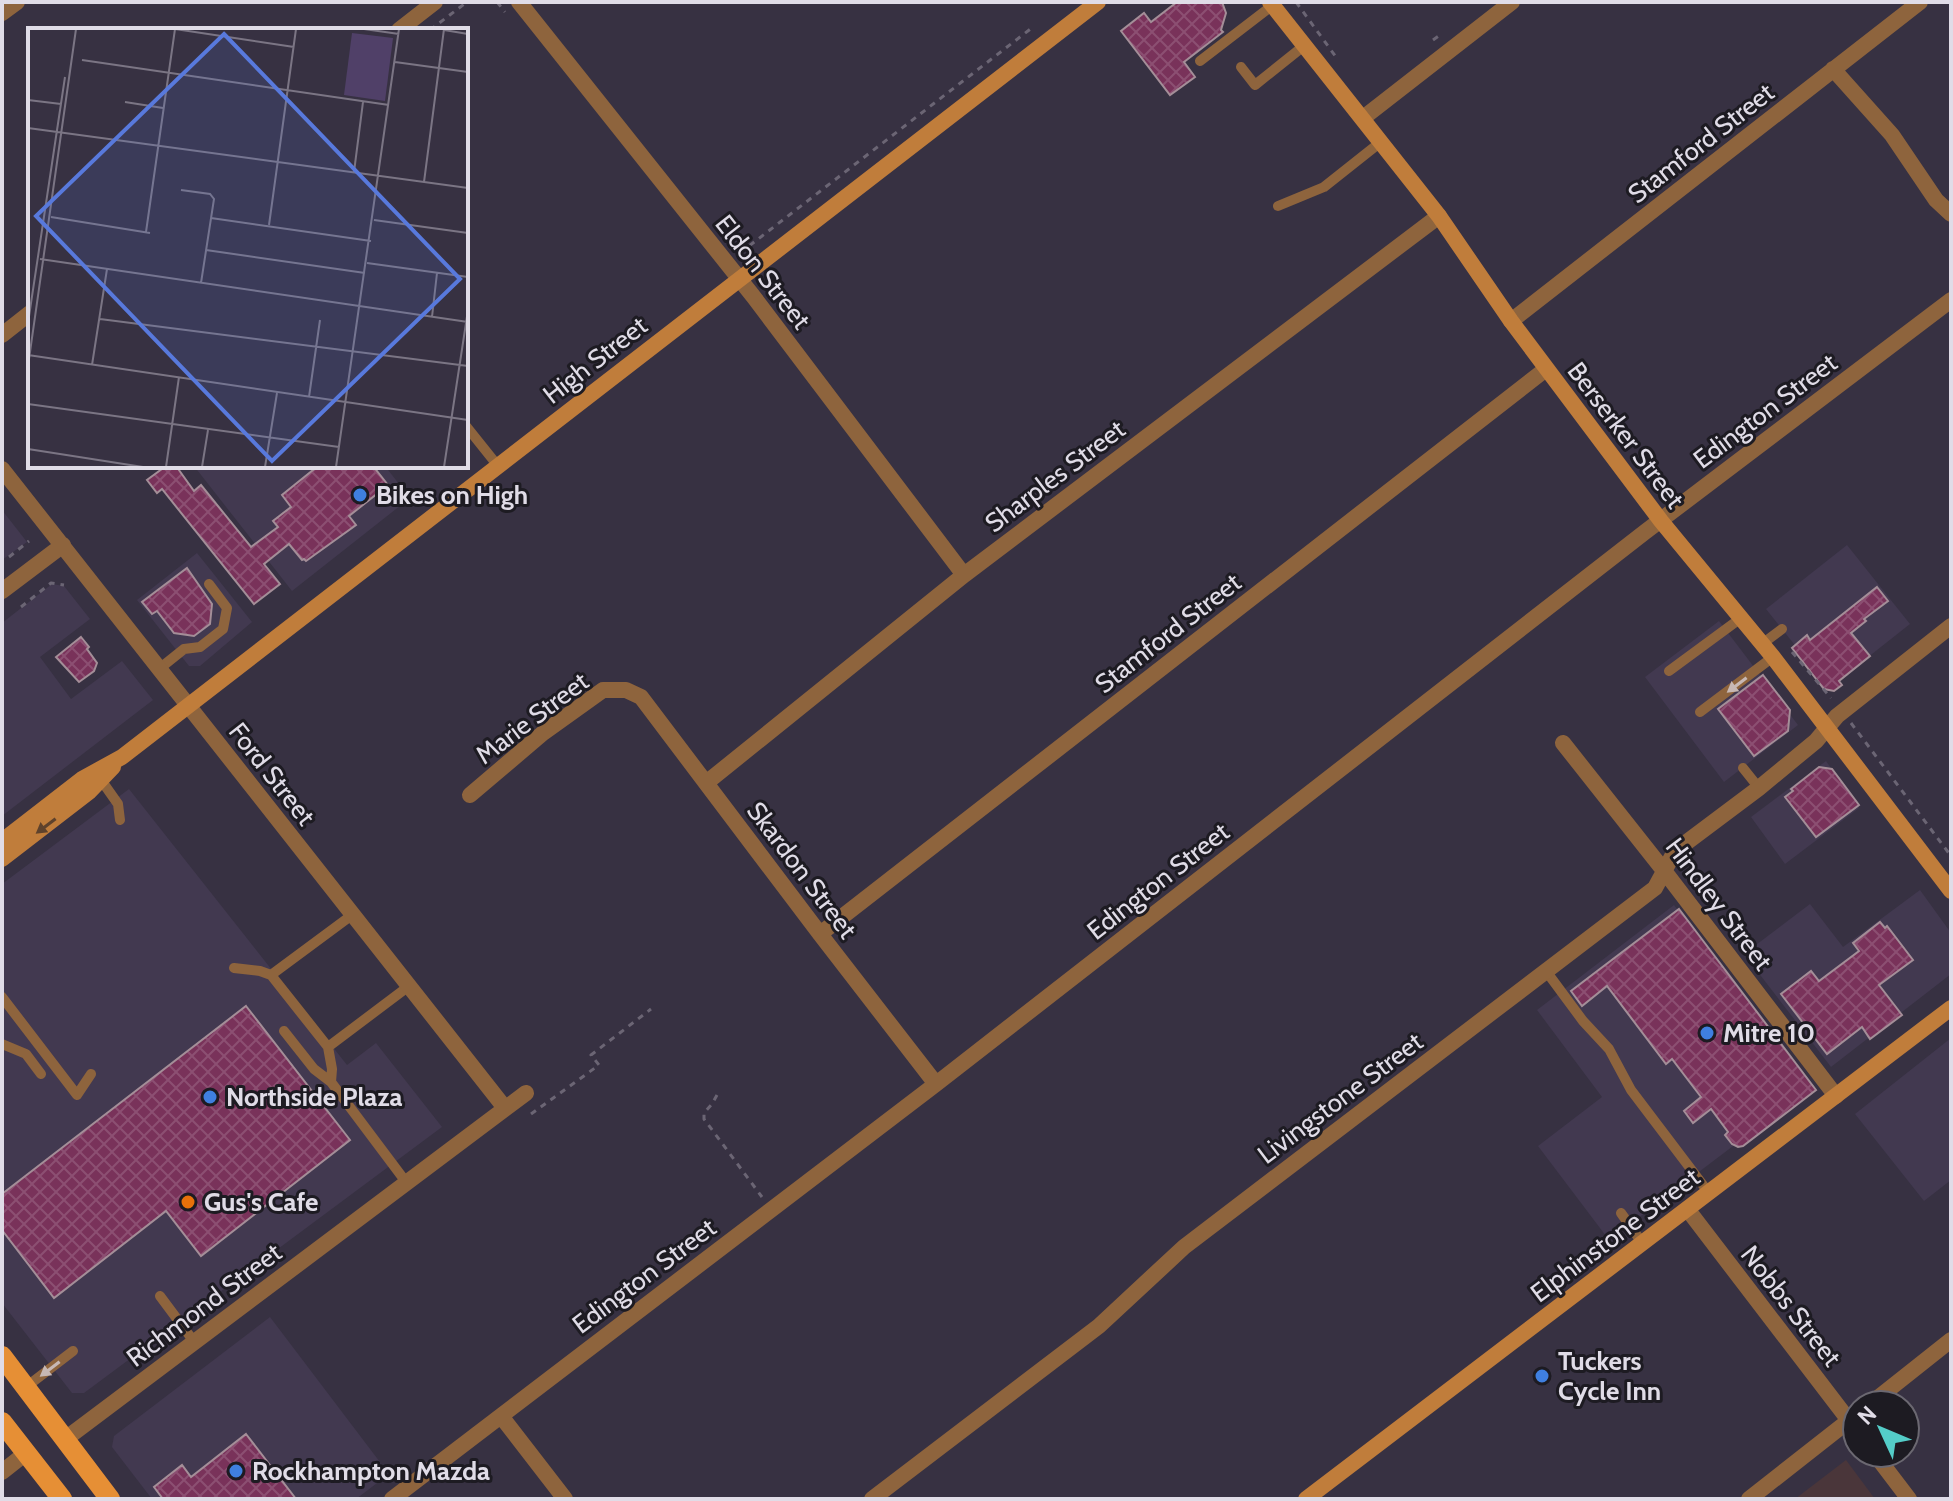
<svg xmlns="http://www.w3.org/2000/svg" width="1953" height="1501" viewBox="0 0 1953 1501" font-family="Cabin,sans-serif">
	<style>
		.built { fill: #423950 }
		.education { fill: #4a363a }
		.building { fill: url(#building-cross-hatch); stroke: #a48e98; stroke-width: 2 }
		.lines { fill: none; stroke-linecap: round; stroke-linejoin: round }
		.path { stroke: #6b6574; stroke-width: 3; stroke-dasharray: 6 6; stroke-linecap: butt }
		.lane { stroke: #8e643d; stroke-width: 10 }
		.street { stroke: #8e643d; stroke-width: 16 }
		.secondary { stroke: #c07d3b; stroke-width: 16 }
		.primary { stroke: #e68f35; stroke-width: 20 }
		.oneway { fill: #c7b8b4 }
		.oneway2 { fill: #5e422c }
		.shop-dot { fill: #3f7fe0; stroke: #1d1b22; stroke-width: 3 }
		.food-dot { fill: #e8710a; stroke: #1d1b22; stroke-width: 3 }
		.labels { text-anchor: middle; dominant-baseline: central; stroke-width: 6; stroke-linejoin: round; paint-order: stroke }
		.street-label { font-size: 26px; fill: #e0dce7; stroke: #1d1b22 }
		.poi-label { font-size: 26px; font-weight: bold; fill: #e0dce7; stroke: #1d1b22; text-anchor: start }
		.inset-road { fill: none; stroke: #7b7584; stroke-width: 2 }
		.view { fill: #5879dc; fill-opacity: 0.15; stroke: #5879dc; stroke-width: 4 }
		.inset-edge { fill: none; stroke: #e0dce7; stroke-width: 4 }
	</style>
	<defs>
		<pattern id="building-cross-hatch" width="8" height="8" patternUnits="userSpaceOnUse" patternTransform="scale(2)"><rect width="8" height="8" fill="#79325a"/><path d="M0 0l8 8M0 8l8-8" fill="none" stroke="#8c4f72"/></pattern>
	</defs>
	<rect width="100%" height="100%" fill="#373142"/>
	<path class="built" d="M194,466H385L410,498L292,591Z
		M2,510L27,542L2,560Z
		M1847,545L1910,624L1829,688L1766,609Z
		M197,553L252,622L200,666H189L137,600Z
		M52,584L64,586L90,619L40,657L71,699L122,661L153,700L2,816V623Z
		M1719,621L1798,725L1724,782L1645,677Z
		M1826,761L1859,808L1785,864L1751,817Z
		M129,789L347,1065L376,1043L442,1127L84,1393H72L2,1303V884Z
		M1920,890L1951,933V974L1831,1067L1744,954L1810,904L1843,947Z
		M1674,905L1811,1087L1609,1240L1538,1146L1602,1097L1537,1010Z
		M1951,1038V1180L1924,1201L1855,1114Z
		M270,1317L389,1474L356,1499H152L112,1447L114,1436Z"/>
	<path class="education" d="M1846,1460L1875,1499H1795Z"/>
	<path class="building" d="M1177,2H1222L1226,13L1221,30L1223,32L1184,62L1195,77L1170,95L1121,31L1144,13L1151,22Z
		M166,466H176L194,491L201,485L251,547L278,527L273,521L291,507L282,495L318,466H373L388,485L349,516L356,525L306,561L304,559L302,560L289,544L264,564L280,584L254,604L162,489L157,493L147,480Z
		M187,568L212,604L210,624L194,636L174,633L157,611L152,614L142,602Z
		M1877,587L1888,601L1864,619L1866,621L1851,633L1870,656L1839,681L1842,685L1834,691L1824,689L1792,648L1807,635L1810,640Z
		M81,637L89,647L87,649L97,663L94,671L79,682L56,657Z
		M1763,675L1790,710L1788,731L1754,756L1718,709Z
		M1819,767L1832,769L1859,805L1816,837L1785,797L1793,791L1791,789Z
		M1679,909L1816,1090L1743,1146L1738,1147L1732,1144L1725,1135L1728,1132L1711,1109L1693,1123L1684,1111L1701,1097L1672,1059L1666,1064L1607,986L1582,1006L1571,991Z
		M1880,922L1885,928L1887,926L1913,960L1879,985L1902,1015L1870,1039L1862,1027L1827,1054L1781,994L1811,971L1819,981L1859,951L1853,943Z
		M246,1006L350,1140L201,1256L166,1211L54,1298L2,1230V1194Z
		M246,1434L296,1499H163L154,1487L182,1465L191,1477Z"/>
	<g class="lines">
		<path class="path" d="M497,2L505,12
			M1296,2L1336,57
			M430,30L467,2
			M1433,40L1440,35
			M740,253L1033,27
			M9,557L29,541
			M21,607L51,583L64,585
			M1792,652L1831,698
			M1851,723L1951,856
			M717,1095L712,1104L704,1113V1119L762,1197
			M531,1114L599,1065L591,1055L651,1009"/>
		<path class="lane" d="M1200,61L1273,5
			M1241,67L1255,85L1305,45
			M1278,206L1324,187L1382,141
			M466,426L498,466
			M1762,644L1782,629
			M159,669L184,649L200,647L223,629L227,608L209,584
			M1669,671L1741,618
			M1700,712L1773,657
			M1743,768L1759,788
			M99,777L118,804L120,820
			M234,968L260,971L271,975L352,915
			M1546,971L1583,1021L1609,1049L1631,1090L1709,1193
			M271,975L328,1047L409,986
			M2,997L77,1095L91,1074
			M284,1031L314,1069L331,1082L406,1182
			M2,1044L26,1054L41,1074
			M328,1047L332,1069L331,1082
			M1621,1213L1643,1244
			M160,1296L195,1343
			M26,1387L73,1351"/>
		<path class="street" d="M519,2L753,296L964,575
			M2,13L17,2
			M399,30L435,2
			M1833,69L1892,135L1936,200L1951,214
			M1363,118L1512,2
			M1511,321L1920,2
			M2,335L30,313
			M2,469L505,1108
			M2,591L63,545
			M1563,743L1665,872L1836,1096
			M706,783L964,575L1439,216
			M470,795L543,733L603,690H626L641,697L820,934L936,1084
			M820,934L1546,369
			M1688,1210L1857,1431
			M1869,1405L1951,1340
			M501,1416L565,1499
			M64,1440L526,1093
			M1874,1453L1909,1499
			M2,1472L26,1453
			M392,1499L936,1084L1645,532L1951,300
			M872,1499L1099,1326L1184,1247L1655,888L1675,851L1759,788L1816,741L1837,716L1951,626
			M1749,1499L1856,1415"/>
		<path class="secondary" d="M1270,2L1439,216L1511,321L1661,521L1773,657L1951,891
			M2,841L82,779L122,757L1098,2
			M2,859L89,792L113,767
			M1306,1499L1951,1008"/>
		<path class="primary" d="M2,1356L110,1499
			M2,1422L62,1499"/>
	</g>
	<defs><path id="oneway-solid" d="M-6-.8H1V-3.2L6.5 0L1 3.2V.8H-6Z" transform="scale(2)"/></defs>
	<g class="oneway">
		<use href="#oneway-solid" transform="translate(1737 685) rotate(143)"/>
		<use href="#oneway-solid" transform="translate(50 1369) rotate(143)"/>
	</g>
	<use class="oneway2" href="#oneway-solid" transform="translate(46 826) rotate(143)"/>
	<g class="shop-dot">
		<circle cx="360" cy="495" r="8"/>
		<circle cx="1707" cy="1033" r="8"/>
		<circle cx="210" cy="1097" r="8"/>
		<circle cx="1542" cy="1376" r="8"/>
		<circle cx="236" cy="1471" r="8"/>
	</g>
	<circle class="food-dot" cx="188" cy="1202" r="8"/>
	<g class="labels">
		<g class="street-label">
			<text transform="translate(1701 143) rotate(-38)">Stamford Street</text>
			<text transform="translate(763 272) rotate(52)">Eldon Street</text>
			<text transform="translate(595 360) rotate(-38)">High Street</text>
			<text transform="translate(1765 411) rotate(-37)">Edington Street</text>
			<text transform="translate(1626 435) rotate(53)">Berserker Street</text>
			<text transform="translate(1055 476) rotate(-37)">Sharples Street</text>
			<text transform="translate(1168 633) rotate(-38)">Stamford Street</text>
			<text transform="translate(532 718) rotate(-37)">Marie Street</text>
			<text transform="translate(272 774) rotate(52)">Ford Street</text>
			<text transform="translate(802 870) rotate(53)">Skardon Street</text>
			<text transform="translate(1158 881) rotate(-38)">Edington Street</text>
			<text transform="translate(1719 904) rotate(53)">Hindley Street</text>
			<text transform="translate(1340 1098) rotate(-37)">Livingstone Street</text>
			<text transform="translate(1615 1235) rotate(-37)">Elphinstone Street</text>
			<text transform="translate(644 1276) rotate(-37)">Edington Street</text>
			<text transform="translate(204 1305) rotate(-37)">Richmond Street</text>
			<text transform="translate(1791 1306) rotate(52)">Nobbs Street</text>
		</g>
		<g class="poi-label">
			<text x="376" y="495">Bikes on High</text>
			<text x="1723" y="1033">Mitre 10</text>
			<text x="226" y="1097">Northside Plaza</text>
			<text x="204" y="1202">Gus's Cafe</text>
			<text x="1558" y="1361">Tuckers<tspan x="1558" dy="30">Cycle Inn</tspan></text>
			<text x="252" y="1471">Rockhampton Mazda</text>
		</g>
	</g>
	<g transform="translate(28 28)">
		<rect width="440" height="440" fill="#373142"/>
		<path d="M324,5L365,10L357,73L316,67Z" fill="#504068"/>
		<path class="inset-road" d="M147,1L266,19M336,1L371,6M416,2L440,6M54,32L361,77M367,34L440,44M0,72L33,76M97,74L135,80M0,100L440,160M326,144L335,74M396,154L416,1M153,162L182,166L186,171L173,255M23,189L122,205M183,190L343,213M346,192L440,205M241,197L268,1M118,204L147,1M178,222L337,245M12,231L440,294M339,235L440,249M404,289L409,245M72,291L440,338M0,295L37,49M0,327L440,392M64,337L79,241M0,338L48,1M281,369L292,292M0,376L311,419M0,421L115,439M138,439L151,349M174,439L180,402M237,439L249,365M308,439L371,1M416,439L440,282"/>
		<path class="view" d="M196,6L432,251L244,433L8,188Z"/>
		<rect width="440" height="440" class="inset-edge"/>
	</g>
	<rect width="1953" height="1501" fill="none" stroke="#e0dce7" stroke-width="8"/>
	<g transform="translate(1881 1429) rotate(314)"><circle r="38" fill="#1d1b22" stroke="#6b6871" stroke-width="2"/>
	<path d="M0-6L14 30L0 20L-14 30Z" fill="#54cdc8"/>
	<text y="-12" font-size="22" font-weight="bold" text-anchor="middle" fill="#e0dce7">N</text>
	</g>
</svg>
